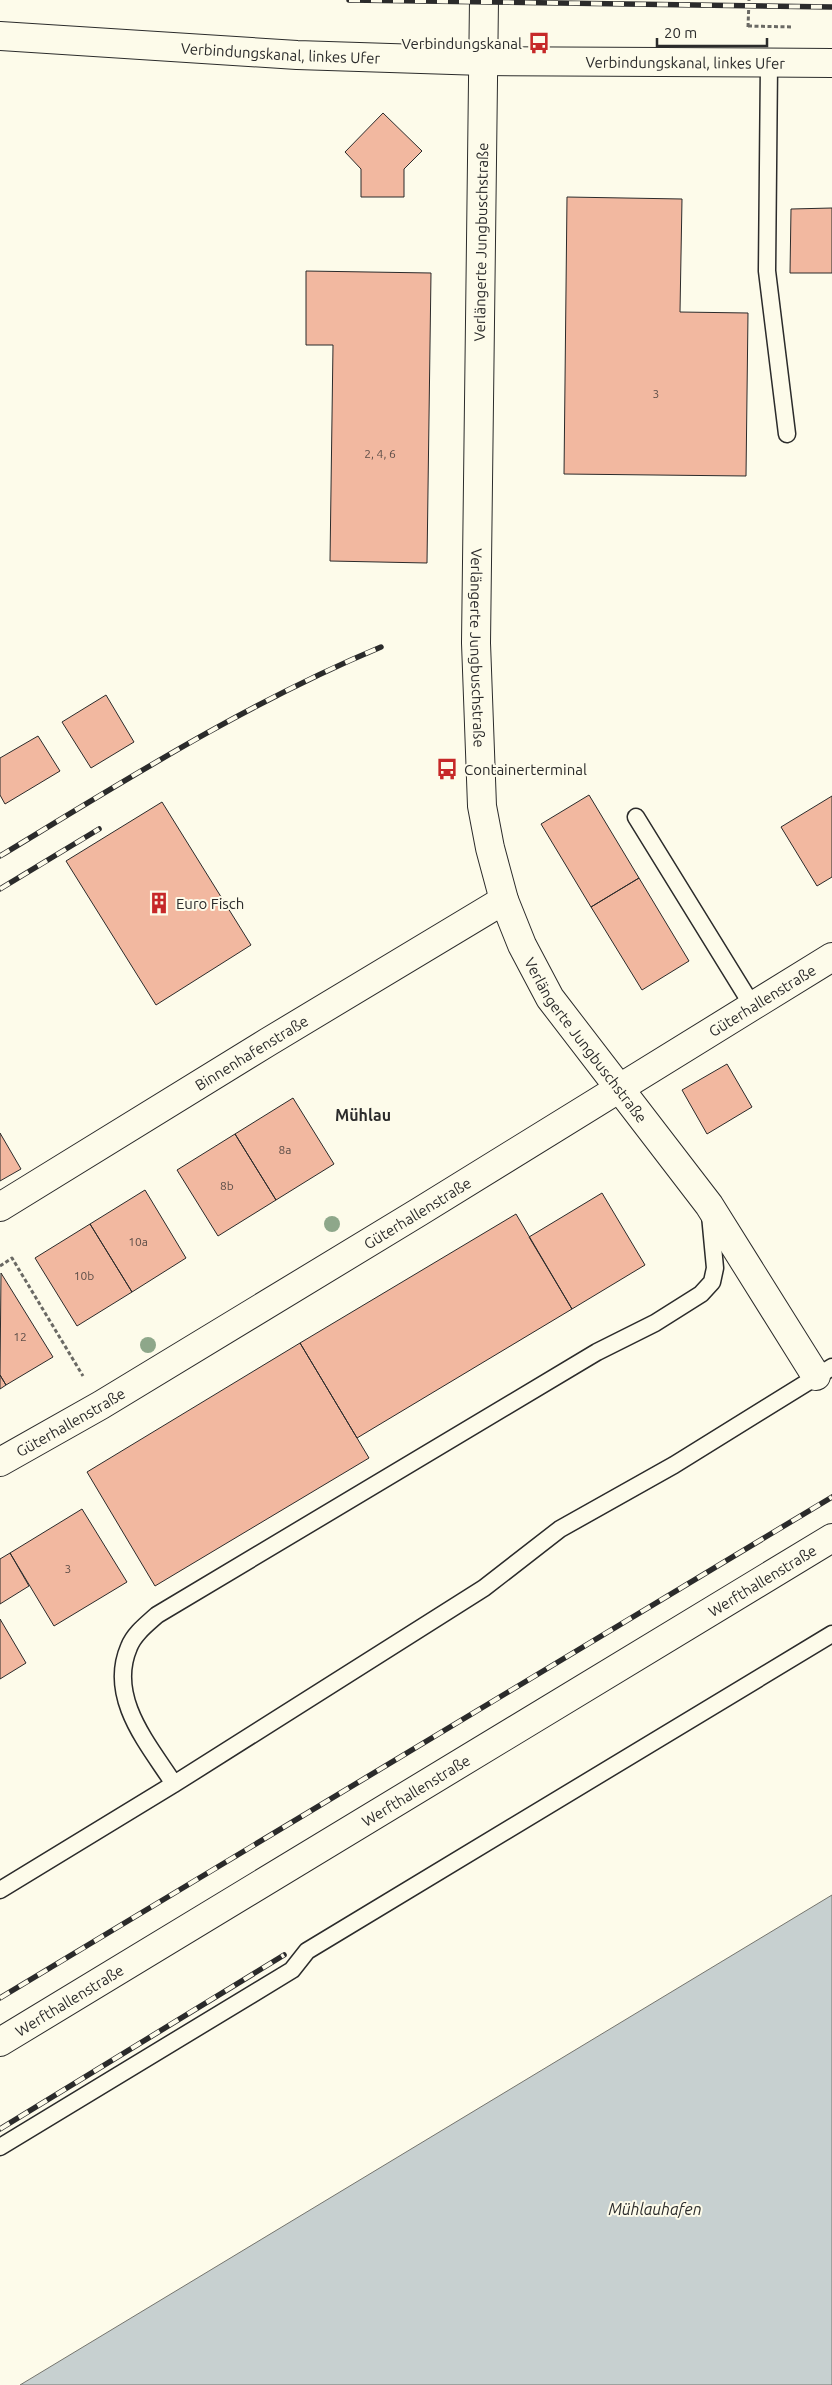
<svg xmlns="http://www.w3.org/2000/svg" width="832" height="2385" viewBox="0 0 832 2385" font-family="Ubuntu,sans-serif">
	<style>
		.water { fill: #c7d0d0; stroke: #74746e }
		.building { fill: #f2b8a0; stroke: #2b2b2b }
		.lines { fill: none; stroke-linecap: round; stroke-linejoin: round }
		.lane-casing { stroke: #2b2b2b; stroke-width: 19 }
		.street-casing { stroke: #2b2b2b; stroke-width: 30 }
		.path { stroke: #6a6964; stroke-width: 3; stroke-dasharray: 4 2.5; stroke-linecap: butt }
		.lane { stroke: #fdfbea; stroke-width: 16 }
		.street { stroke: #fdfbea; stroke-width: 28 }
		.rail-casing { stroke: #2b2b2b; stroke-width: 5.5 }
		.rail { stroke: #fdfbea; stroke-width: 4; stroke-dasharray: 11; stroke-linecap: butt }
		.tree { fill: #8ea78a }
		.labels { text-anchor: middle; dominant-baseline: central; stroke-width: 4; stroke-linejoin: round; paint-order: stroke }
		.number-label { font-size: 12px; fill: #5d4e48 }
		.poi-label { font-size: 15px; fill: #2b2b2b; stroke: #fdfbea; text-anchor: start }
		.street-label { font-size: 15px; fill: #2b2b2b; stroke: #fdfbea }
		.neighbourhood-label { font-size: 16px; font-weight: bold; fill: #2b2b2b; stroke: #fdfbea }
		.water-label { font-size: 16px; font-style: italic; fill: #2b2b2b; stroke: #fdfbea }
	</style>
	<rect width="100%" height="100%" fill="#fdfbea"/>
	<path class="water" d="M832,1895V2385H20Z"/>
	<path class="building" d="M383,113L422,151L404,169V197H361V169L345,152Z
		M567,197L682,199L680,312L748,313L746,476L564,474Z
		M832,208V273H790L791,209Z
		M306,271L431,273L427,563L330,561L333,345H306Z
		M106,695L134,742L91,768L62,722Z
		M38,736L60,771L5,804L0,795V758Z
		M589,795L639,878L591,907L541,824Z
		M832,796V877L817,886L781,827Z
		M162,802L251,945L156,1005L66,861Z
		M639,878L689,961L642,990L591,907Z
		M727,1064L752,1107L707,1134L682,1090Z
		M293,1098L334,1164L276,1200L235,1134Z
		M0,1133L21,1169L0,1181Z
		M235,1134L276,1200L218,1236L177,1170Z
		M145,1190L186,1258L132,1292L90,1224Z
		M602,1193L645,1265L572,1309L529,1237Z
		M516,1214L572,1309L357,1438L300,1343Z
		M90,1224L132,1292L77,1326L35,1258Z
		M1,1273L53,1357L6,1385L0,1375Z
		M300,1343L369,1458L155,1586L87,1472Z
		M0,1375L6,1385L0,1389Z
		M82,1509L127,1582L54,1626L10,1553Z
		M10,1553L29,1586L0,1604V1559Z
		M0,1619L26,1663L0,1679Z"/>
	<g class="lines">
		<g class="lane-casing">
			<path id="lane" d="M769,64L767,271L787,434
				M636,817L752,1005
				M174,1784C149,1745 107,1698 129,1647C134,1634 147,1624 157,1615L597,1352L655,1323L701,1294L712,1282L715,1268L710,1215
				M0,1890L174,1784L484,1588L560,1529L674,1465L832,1367
				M0,2147L292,1970L307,1951L832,1634"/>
		</g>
		<g class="street-casing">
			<g id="street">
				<path id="s1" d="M484,0L476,643L482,806L490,848L504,900L522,945L550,998L709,1205L816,1376"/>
				<path id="s2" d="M0,36L297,55L483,61L832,63"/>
				<path id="s3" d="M0,1207L268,1042L504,900"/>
				<path id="s4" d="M0,1462L101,1405L419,1212L832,957"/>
				<path id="s5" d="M0,2042L832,1538"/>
			</g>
		</g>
		<path class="path" d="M748,26L793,27
			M748,27L749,0
			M0,1266L12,1258L83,1376"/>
		<use href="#lane" class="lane"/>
		<use href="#street" class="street"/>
		<g class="rail-casing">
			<path id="rail" d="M349,0L832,7
				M0,856C124,781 247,703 381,647
				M0,889L99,829
				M0,1998L832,1497
				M0,2129L284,1955"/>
		</g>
		<use href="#rail" class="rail"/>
	</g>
	<g class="tree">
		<circle cx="332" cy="1224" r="8"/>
		<circle cx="148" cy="1345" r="8"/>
	</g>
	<defs>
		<g id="bus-bare" transform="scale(1.725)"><path d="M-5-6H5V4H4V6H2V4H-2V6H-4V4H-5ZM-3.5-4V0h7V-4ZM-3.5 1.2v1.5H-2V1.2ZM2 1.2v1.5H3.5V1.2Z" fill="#c62828" stroke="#fdfbea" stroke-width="2.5" paint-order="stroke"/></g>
		<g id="building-bare" transform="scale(1.725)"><path d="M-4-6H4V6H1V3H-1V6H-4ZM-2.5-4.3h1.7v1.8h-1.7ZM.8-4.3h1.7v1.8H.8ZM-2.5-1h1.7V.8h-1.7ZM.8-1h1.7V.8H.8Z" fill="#c62828" stroke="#fdfbea" stroke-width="2.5" paint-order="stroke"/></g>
	</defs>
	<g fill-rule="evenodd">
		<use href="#bus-bare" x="539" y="43"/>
		<use href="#bus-bare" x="447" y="769"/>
		<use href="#building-bare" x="159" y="903"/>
	</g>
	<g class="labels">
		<g class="number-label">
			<text x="656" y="393">3</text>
			<text x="380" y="453">2, 4, 6</text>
			<text x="285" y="1149">8a</text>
			<text x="227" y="1185">8b</text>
			<text x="138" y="1241">10a</text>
			<text x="84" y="1275">10b</text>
			<text x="20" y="1336">12</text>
			<text x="68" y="1568">3</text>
		</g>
		<g class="poi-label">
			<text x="522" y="43" text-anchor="end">Verbindungskanal</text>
			<text x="464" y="769">Containerterminal</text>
			<text x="176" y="903">Euro Fisch</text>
		</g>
		<g class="street-label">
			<text stroke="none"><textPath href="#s2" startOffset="281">Verbindungskanal, linkes Ufer</textPath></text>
			<text stroke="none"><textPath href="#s2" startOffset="686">Verbindungskanal, linkes Ufer</textPath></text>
			<text transform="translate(481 242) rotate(-89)">Verlängerte Jungbuschstraße</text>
			<text stroke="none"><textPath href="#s1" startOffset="648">Verlängerte Jungbuschstraße</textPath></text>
			<text stroke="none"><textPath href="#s4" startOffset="891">Güterhallenstraße</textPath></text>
			<text stroke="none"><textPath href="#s1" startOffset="1066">Verlängerte Jungbuschstraße</textPath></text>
			<text stroke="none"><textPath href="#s3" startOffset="295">Binnenhafenstraße</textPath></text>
			<text stroke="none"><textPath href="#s4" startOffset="486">Güterhallenstraße</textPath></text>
			<text stroke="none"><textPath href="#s4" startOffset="81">Güterhallenstraße</textPath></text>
			<text stroke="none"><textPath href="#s5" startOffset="891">Werfthallenstraße</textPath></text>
			<text stroke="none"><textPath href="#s5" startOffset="486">Werfthallenstraße</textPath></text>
			<text stroke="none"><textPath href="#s5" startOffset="81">Werfthallenstraße</textPath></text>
		</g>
		<g class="neighbourhood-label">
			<text x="363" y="1115">Mühlau</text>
		</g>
		<g class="water-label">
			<text x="655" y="2209">Mühlauhafen</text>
		</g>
	</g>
	<path d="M657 38v8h110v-8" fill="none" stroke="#2b2b2b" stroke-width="2.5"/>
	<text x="664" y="38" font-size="15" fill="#2b2b2b" stroke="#fdfbea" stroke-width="4" paint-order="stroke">20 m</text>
</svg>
